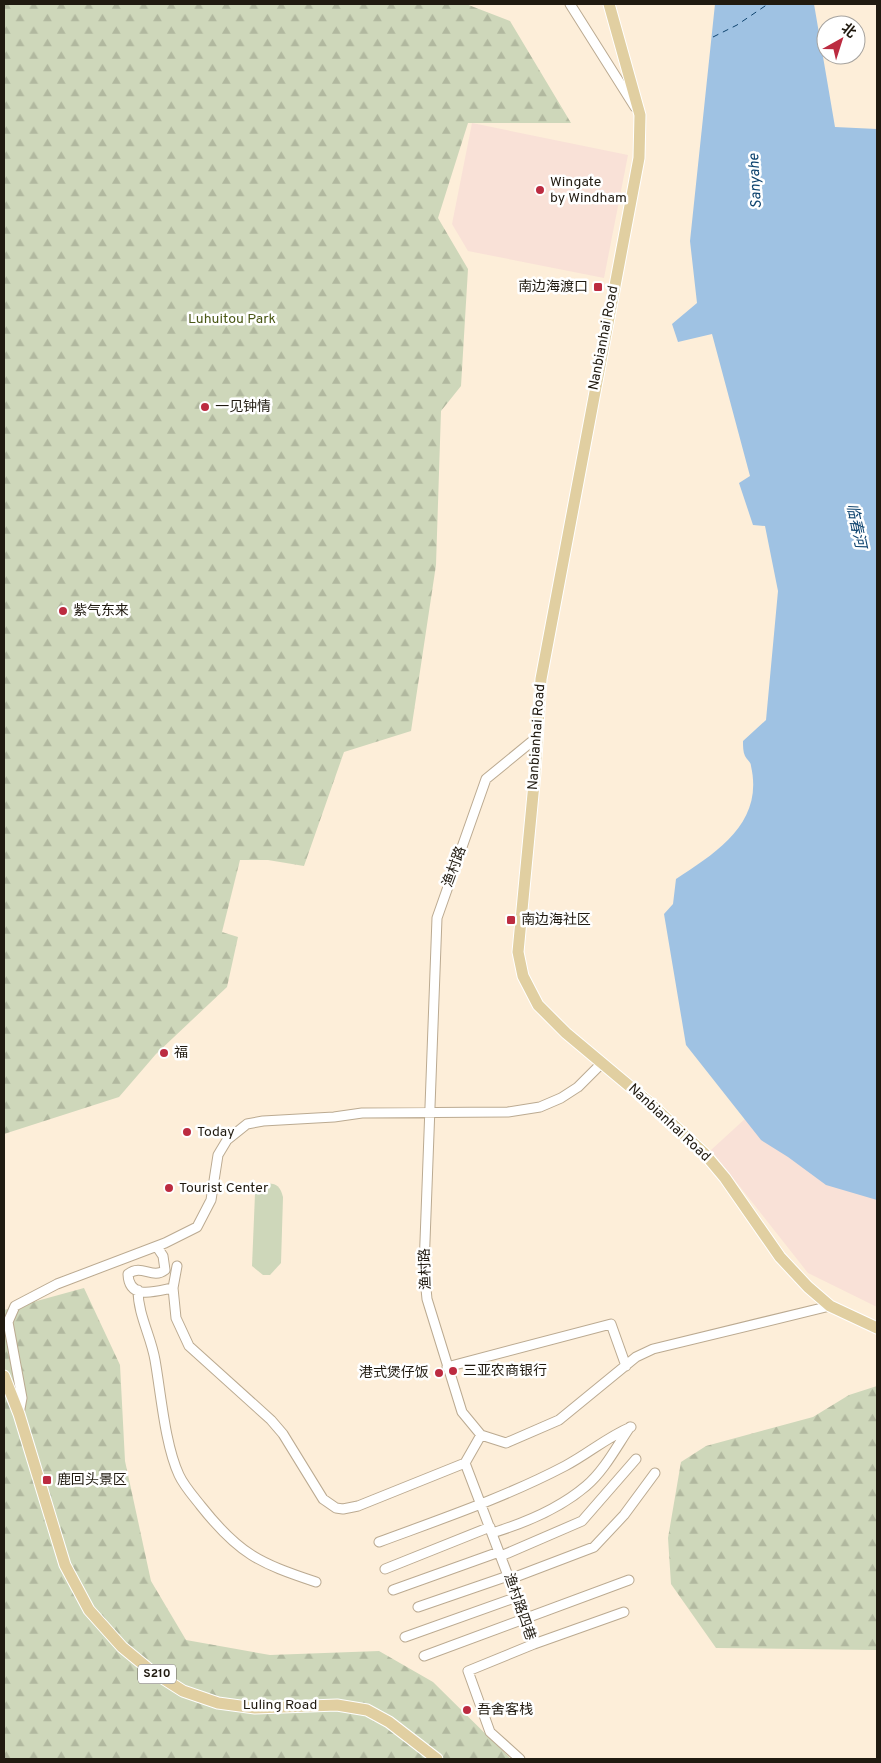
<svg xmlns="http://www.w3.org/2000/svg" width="881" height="1763" viewBox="0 0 881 1763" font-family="Overpass,'Noto Sans SC',sans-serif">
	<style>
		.commercial { fill: #f9e1d7 }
		.green { fill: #ced7ba }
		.forest { fill: url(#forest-firs) }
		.water { fill: #9fc2e3 }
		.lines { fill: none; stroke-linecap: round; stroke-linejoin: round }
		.ferry { stroke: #0f446f; stroke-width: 1; stroke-dasharray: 6 5; stroke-linecap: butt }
		.minor-casing { stroke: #bbaa91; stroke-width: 11 }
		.major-casing { stroke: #fff; stroke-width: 13 }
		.minor { stroke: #fff; stroke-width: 9 }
		.major { stroke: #e1cfa1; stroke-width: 11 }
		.poi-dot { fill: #bc2b40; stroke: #fff; stroke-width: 2 }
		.labels { text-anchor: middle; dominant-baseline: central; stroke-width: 5; stroke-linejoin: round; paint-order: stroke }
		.shield { fill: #fff; stroke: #635f58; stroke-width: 1 }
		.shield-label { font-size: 12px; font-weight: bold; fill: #201a10 }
		.poi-label { font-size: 14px; fill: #201a10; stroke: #fff; text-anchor: start }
		.park-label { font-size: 14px; fill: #4b5917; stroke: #fff }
		.street-label { font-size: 14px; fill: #201a10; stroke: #fff }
		.water-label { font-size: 15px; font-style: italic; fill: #0f446f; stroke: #fff }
	</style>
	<defs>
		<pattern id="forest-firs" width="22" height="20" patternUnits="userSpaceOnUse" patternTransform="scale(1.25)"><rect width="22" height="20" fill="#ced7ba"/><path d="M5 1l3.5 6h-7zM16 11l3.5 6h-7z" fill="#b1b89f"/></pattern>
	</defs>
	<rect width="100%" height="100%" fill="#fdeed9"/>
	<path class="commercial" d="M472,123L628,155L604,278L468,251L452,224Z
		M747,1117L877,1198V1307L808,1273L711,1150Z"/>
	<path class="green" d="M263,1184C275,1182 280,1185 283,1197L281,1263L270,1275H263L252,1266L255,1194L257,1188Z"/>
	<path class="forest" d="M4,4H466L510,21L571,123H468L438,218L468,269L461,386L441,411L436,565L411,731L344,752L304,866L268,860H240L222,932L238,937L227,987L156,1054L119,1097L4,1134Z
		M84,1288L120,1365L125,1461L151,1581L186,1640L270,1655L379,1651L433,1682L511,1759H4V1310Z
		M877,1386V1650L716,1648L671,1584L668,1538L681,1462L706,1446L813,1417L849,1395Z"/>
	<path class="water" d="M715,4H814L835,127L877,129V1200L826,1185L788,1157L761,1140L686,1045L664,914L673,904L676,879C717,852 764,823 751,766C751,762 747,760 745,756C743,752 743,746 743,741L766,720L778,591L765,526L753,525L739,483L750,476L712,334L678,342L672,324L697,303L690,241Z"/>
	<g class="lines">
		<path class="ferry" d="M713,37L737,25L768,4"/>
		<g class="minor-casing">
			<path id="minor" d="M570,4L635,107
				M536,738L486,779L437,918L424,1268L427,1299L462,1412L481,1435L506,1443L559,1420L636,1357L653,1349L830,1306
				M157,1247L163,1256L165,1270C152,1280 142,1263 128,1274C129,1301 156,1291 173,1288L177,1266
				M173,1288L176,1318L189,1346L271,1420L283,1434L323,1499L336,1508L343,1509L358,1506L465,1463
				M138,1290C138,1315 151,1336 155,1360C161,1394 165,1445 179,1475C184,1486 194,1497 201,1506C239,1554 259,1563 316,1582
				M447,1367L611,1324L626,1366
				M19,1414L22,1398L8,1322L15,1306L57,1284L165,1243L197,1227L211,1200L218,1155L227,1140L247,1124L263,1121L334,1117L362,1113L508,1112L540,1107L561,1098L578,1087L602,1063
				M481,1435L465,1463L534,1644L468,1671L490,1732L520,1759
				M492,1533C525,1523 559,1509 586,1486C604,1471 617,1446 630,1427
				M379,1542C441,1519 506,1497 565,1466C588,1454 607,1437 631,1427
				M501,1556L582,1521L636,1459
				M385,1569L490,1527
				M510,1579L594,1547L624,1515L655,1473
				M393,1590L499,1552
				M418,1607L508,1576
				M405,1637L517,1597
				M534,1644L624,1612
				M424,1656L629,1580"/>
		</g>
		<g class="major-casing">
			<path id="major" d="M609,4L640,115L639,158L541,679L535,773L518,952L523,976L538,1005L566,1033L652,1105L704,1153L725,1178L780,1257L808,1287L830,1306L877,1328
				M4,1376L19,1414L65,1565L89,1610L122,1647L150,1670L183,1691L218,1703L255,1708L337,1705L367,1710L389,1722L437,1759"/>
		</g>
		<use href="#minor" class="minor"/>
		<use href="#major" class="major"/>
	</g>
	<g class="poi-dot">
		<circle cx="540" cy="190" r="5"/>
		<rect x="593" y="282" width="10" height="10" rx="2.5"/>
		<circle cx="205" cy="407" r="5"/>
		<circle cx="63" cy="611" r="5"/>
		<rect x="506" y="915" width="10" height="10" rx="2.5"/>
		<circle cx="164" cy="1053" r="5"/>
		<circle cx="187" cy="1132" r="5"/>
		<circle cx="169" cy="1188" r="5"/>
		<circle cx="453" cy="1371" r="5"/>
		<circle cx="439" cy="1373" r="5"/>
		<rect x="42" y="1475" width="10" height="10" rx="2.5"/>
		<circle cx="467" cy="1710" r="5"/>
	</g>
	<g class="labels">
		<rect class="shield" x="138" y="1664.5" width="38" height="19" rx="4"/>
		<g class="shield-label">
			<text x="157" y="1674">S210</text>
		</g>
		<g class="poi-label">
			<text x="550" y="182">Wingate<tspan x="550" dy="16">by Windham</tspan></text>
			<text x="588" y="287" text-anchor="end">南边海渡口</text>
			<text x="215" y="407">一见钟情</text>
			<text x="73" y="611">紫气东来</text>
			<text x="521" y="920">南边海社区</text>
			<text x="174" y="1053">福</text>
			<text x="197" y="1132">Today</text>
			<text x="179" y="1188">Tourist Center</text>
			<text x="463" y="1371">三亚农商银行</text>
			<text x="429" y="1373" text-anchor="end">港式煲仔饭</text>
			<text x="57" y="1480">鹿回头景区</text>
			<text x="477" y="1710">吾舍客栈</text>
		</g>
		<g class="park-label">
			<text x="232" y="319">Luhuitou Park</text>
		</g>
		<g class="street-label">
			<text transform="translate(604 338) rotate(-79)">Nanbianhai Road</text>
			<text transform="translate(537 737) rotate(-86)">Nanbianhai Road</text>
			<text transform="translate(455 867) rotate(-70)">渔村路</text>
			<text transform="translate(669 1123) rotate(43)">Nanbianhai Road</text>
			<text transform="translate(426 1269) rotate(-92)">渔村路</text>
			<text transform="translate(519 1607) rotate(71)">渔村路四巷</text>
			<text x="280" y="1705">Luling Road</text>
		</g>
		<g class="water-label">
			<text transform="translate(756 181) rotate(-93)">Sanyahe</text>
			<text transform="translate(855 526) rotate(78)">临春河</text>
		</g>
	</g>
	<rect width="881" height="1763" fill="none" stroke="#201a10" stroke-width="10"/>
	<g transform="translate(841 40) rotate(39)"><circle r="24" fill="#ffffff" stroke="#a6a39f"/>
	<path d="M0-4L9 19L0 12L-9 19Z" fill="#bc2b40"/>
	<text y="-8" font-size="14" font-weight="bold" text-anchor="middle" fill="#201a10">北</text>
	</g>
</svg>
